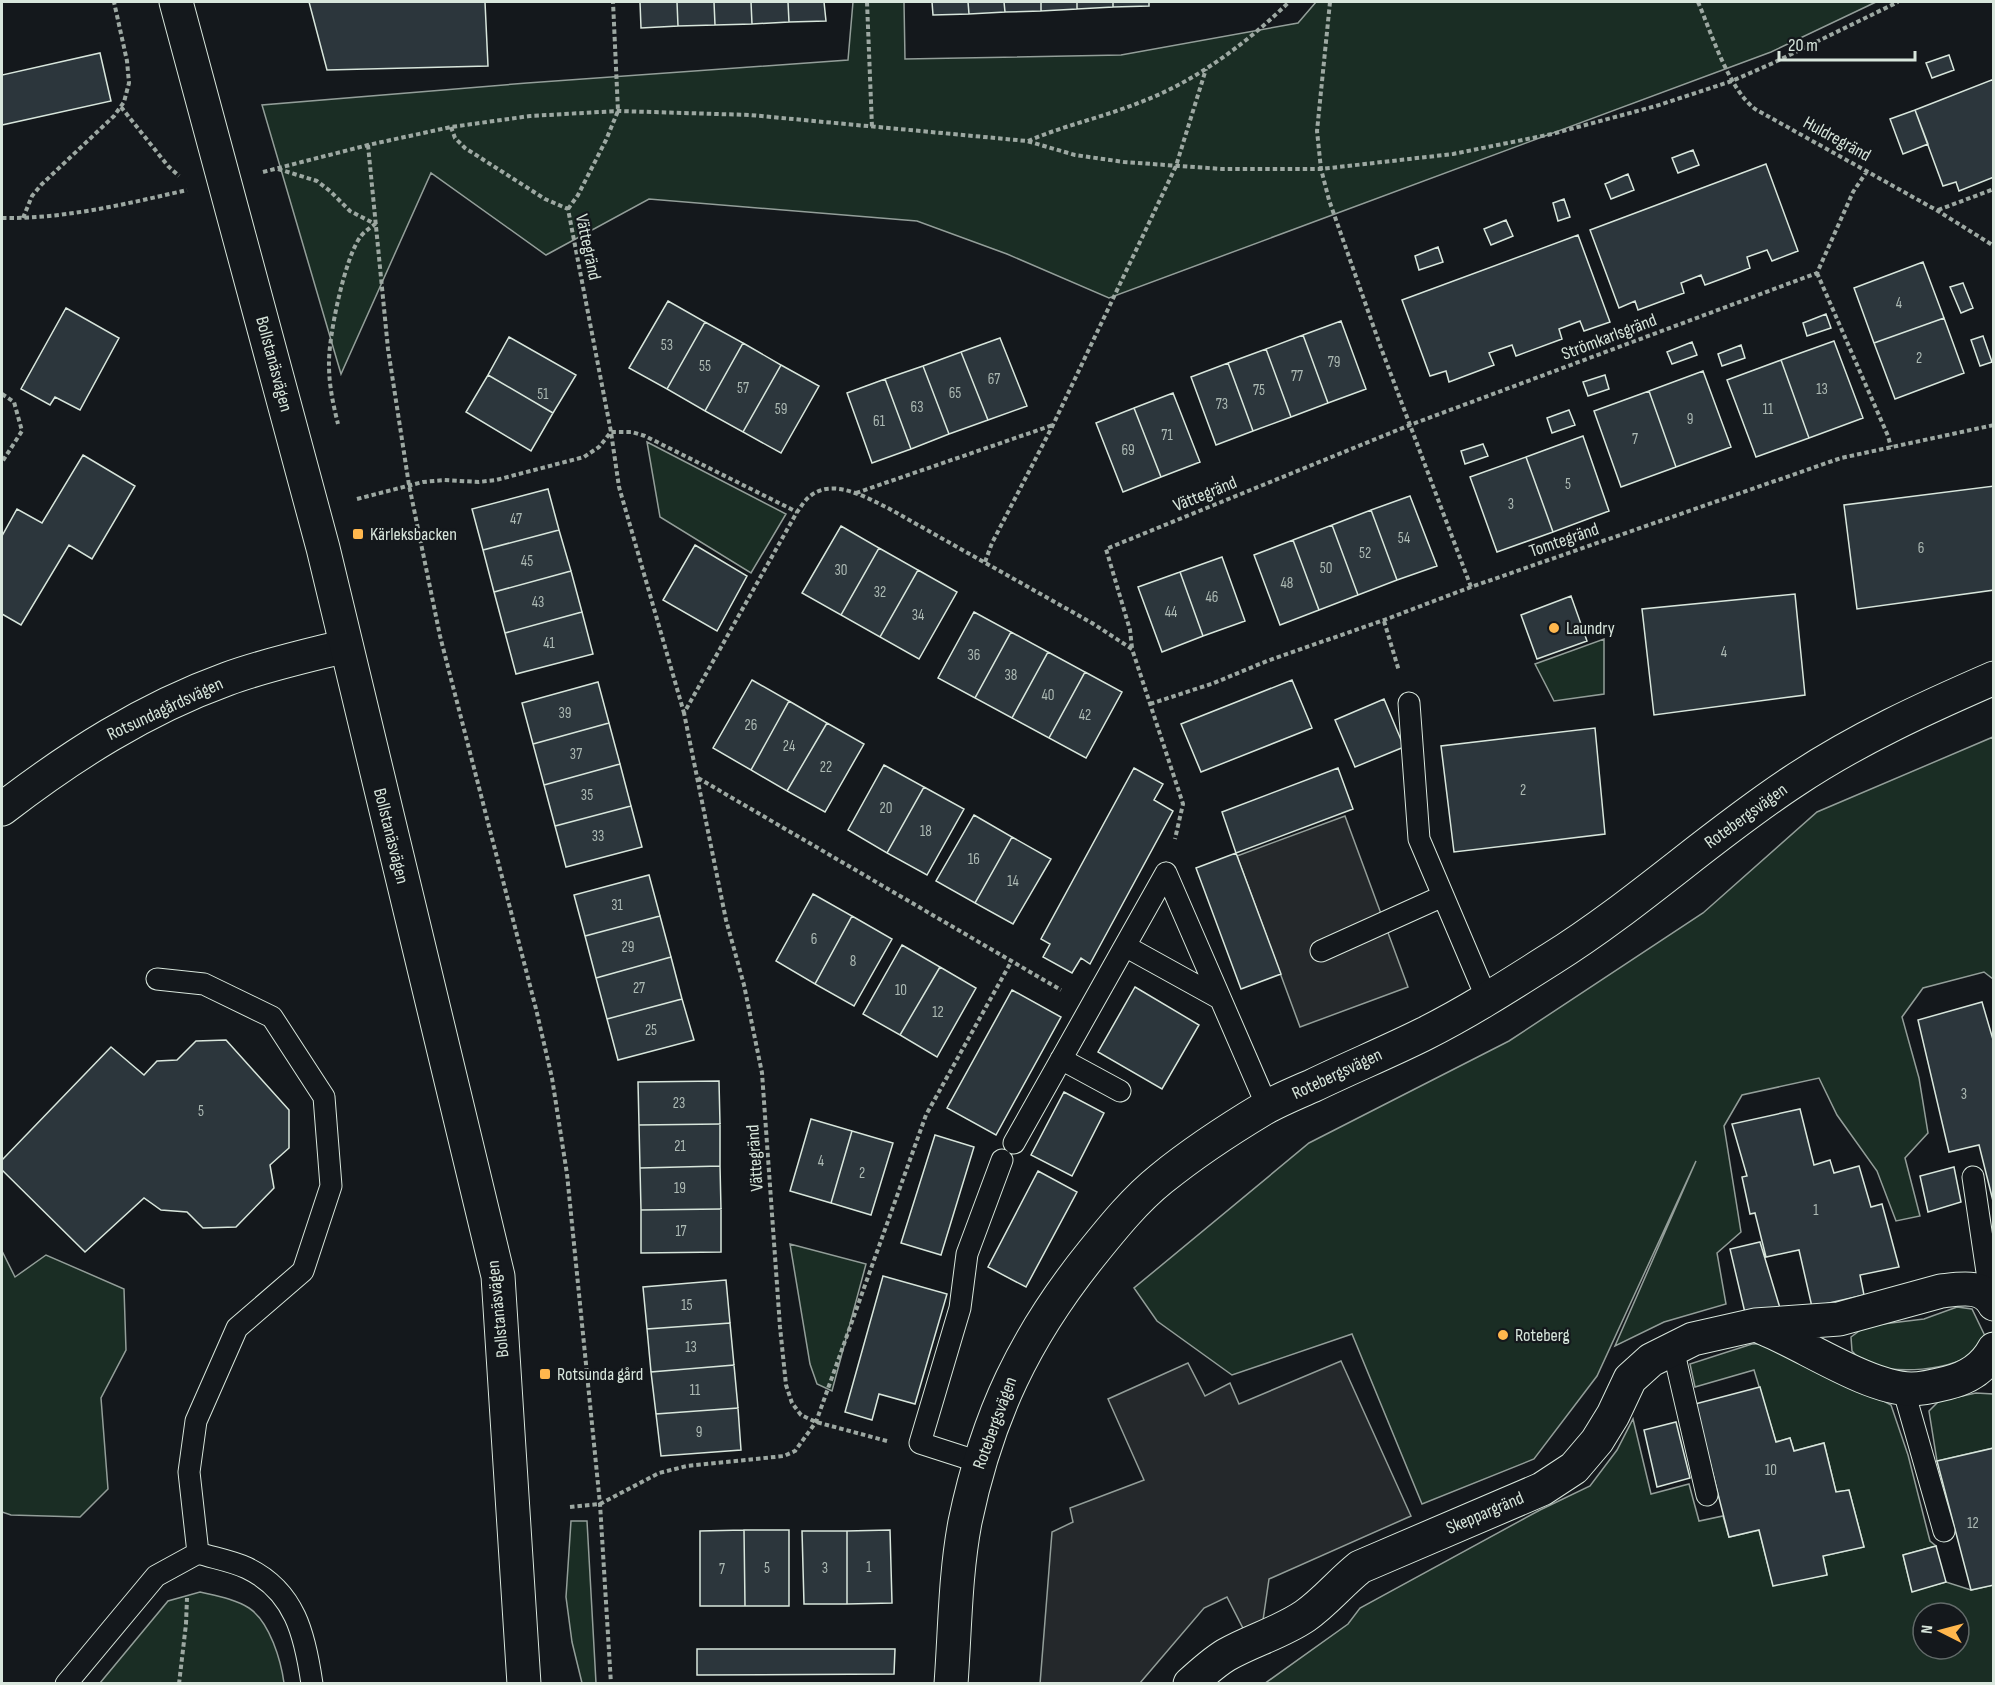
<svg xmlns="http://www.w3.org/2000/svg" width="1995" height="1685" viewBox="0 0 1995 1685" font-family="'Sofia Sans Condensed',sans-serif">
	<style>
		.green { fill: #1a2d24; stroke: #939e99; stroke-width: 1.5; fill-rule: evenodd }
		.parking { fill: #24282b; stroke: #939e99; stroke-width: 1.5 }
		.building { fill: #2c363c; stroke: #d8e6dc; stroke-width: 1.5 }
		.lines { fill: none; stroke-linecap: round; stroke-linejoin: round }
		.lane-casing { stroke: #d8e6dc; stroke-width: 23 }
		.street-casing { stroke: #d8e6dc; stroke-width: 35 }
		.secondary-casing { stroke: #d8e6dc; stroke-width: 35 }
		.path { stroke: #9da8a2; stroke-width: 4; stroke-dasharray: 4.5 3; stroke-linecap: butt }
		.lane { stroke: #14181c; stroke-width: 21 }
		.street { stroke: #14181c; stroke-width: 33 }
		.secondary { stroke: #14181c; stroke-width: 33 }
		.poi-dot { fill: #ffb74d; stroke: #14181c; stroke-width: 2 }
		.labels { text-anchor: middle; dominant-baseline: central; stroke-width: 4.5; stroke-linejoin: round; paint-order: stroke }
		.number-label { font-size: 15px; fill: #adbab4 }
		.street-label { font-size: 18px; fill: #d8e6dc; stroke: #14181c }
		.poi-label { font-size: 18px; fill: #d8e6dc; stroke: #14181c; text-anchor: start }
	</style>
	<rect width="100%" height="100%" fill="#14181c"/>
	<path class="green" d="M853,2H904L905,59L1121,55L1298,23L1316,2H1876L1771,52L1109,298L1007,254L917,221L649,199L546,255L431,173L341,374L262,105L527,83L848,60Z
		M647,442L786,514L751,573L660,517Z
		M1604,639V694L1554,701L1535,664Z
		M1993,737V979L1984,972L1923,988L1902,1017L1919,1078L1928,1133L1905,1158L1920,1216L1896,1221L1877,1171L1837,1115L1819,1078L1742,1095L1724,1126L1741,1232L1717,1253L1726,1304L1664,1322L1615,1346L1696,1161L1597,1376L1534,1459L1422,1504L1352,1334L1232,1375L1157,1321L1134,1288L1309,1143L1509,1041L1703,913L1817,812Z
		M790,1244L866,1264L832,1391L817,1384L810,1364Z
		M2,1251L15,1277L46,1255L124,1289L126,1350L101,1398L108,1489L80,1517L11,1515L2,1512Z
		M1957,1307L1972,1309L1985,1336C1983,1340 1981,1345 1978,1348C1960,1372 1886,1376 1862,1361C1858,1359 1855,1354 1852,1351L1851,1337L1866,1326L1924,1319Z
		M1776,1343L1891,1405L1908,1455L1930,1541L1936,1546L1903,1555L1912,1591L1946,1582L1971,1590L1993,1585V1683L1264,1684L1348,1624L1360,1608L1540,1510L1590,1486L1617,1450L1633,1419L1651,1494L1689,1484L1699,1521L1723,1516L1729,1537L1759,1530L1773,1585L1827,1575L1823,1556L1864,1547L1849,1490L1836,1492L1824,1443L1794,1451L1790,1438L1776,1442L1754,1370L1695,1387L1690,1364L1752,1344ZM1923,1613H1959V1649H1923Z
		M1976,1393L1993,1394V1448L1937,1461L1929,1411L1939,1401Z
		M571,1521H587L596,1683H582L572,1642L566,1597Z
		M200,1592C217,1596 235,1599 249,1608C270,1622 281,1661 284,1683H100L168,1601Z"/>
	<path class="parking" d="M1345,816L1408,987L1300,1027L1237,856Z
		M1341,1361L1411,1516L1269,1579L1262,1627L1248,1638L1227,1597L1204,1608L1140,1683L1040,1684L1052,1532L1073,1522L1070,1508L1144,1480L1108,1399L1188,1363L1205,1396L1230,1383L1239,1404Z"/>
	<path class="building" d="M309,2H485L488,66L327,70Z
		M640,2H677L678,26L641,28Z
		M677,2H714L715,25L678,26Z
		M714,2H751L752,24L715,25Z
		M751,2H788L789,22L752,24Z
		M788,2H824L826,21L789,22Z
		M932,2H968L969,14L933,15Z
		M968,2H1004L1005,12L969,14Z
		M1004,2H1041V11L1005,12Z
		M1041,2H1077V9L1041,11Z
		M1077,2H1113V7L1077,9Z
		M1113,2H1149V6L1113,7Z
		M100,53L111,101L2,125V75Z
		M1949,55L1954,70L1932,78L1926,63Z
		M1994,79V177L1959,191L1956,182L1943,186L1915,110Z
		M1915,110L1928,144L1903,154L1890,119Z
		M1693,150L1699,165L1678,173L1672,158Z
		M1766,164L1798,251L1772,261L1767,250L1747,257L1750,268L1740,272L1705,285L1701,275L1681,283L1684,293L1673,297L1638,310L1635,301L1619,308L1590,230Z
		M1628,174L1634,190L1611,199L1605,184Z
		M1564,199L1570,217L1558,221L1553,203Z
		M1506,220L1513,236L1491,245L1484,229Z
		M1578,235L1610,322L1584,331L1580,321L1559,329L1562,339L1516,356L1512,345L1489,353L1494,365L1449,382L1446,371L1430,376L1402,300Z
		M1438,247L1443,262L1419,270L1415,256Z
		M1923,262L1944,318L1874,343L1854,288Z
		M1963,283L1973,308L1961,313L1950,287Z
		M668,301L705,322L667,389L629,368Z
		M66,308L119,338L80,410L55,397L50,405L21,389Z
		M1826,314L1831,328L1807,336L1803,323Z
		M1944,318L1964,373L1895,399L1874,343Z
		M1341,321L1366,389L1328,403L1303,335Z
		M705,322L743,343L705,411L667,389Z
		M1303,335L1328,403L1291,417L1266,349Z
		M1983,336L1992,362L1980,366L1971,340Z
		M509,337L576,375L553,413L488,375Z
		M1000,338L1027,406L988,420L961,352Z
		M1834,341L1863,418L1809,438L1781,360Z
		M1692,342L1697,355L1672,364L1667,352Z
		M743,343L781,365L743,432L705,411Z
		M1741,345L1745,358L1722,366L1718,354Z
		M1266,349L1291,417L1253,431L1228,363Z
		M961,352L988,420L949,434L923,366Z
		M1781,360L1809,438L1756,457L1727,380Z
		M1228,363L1253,431L1216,445L1191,377Z
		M781,365L819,386L781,453L743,432Z
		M923,366L949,434L911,449L885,379Z
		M1703,371L1731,447L1676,467L1649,391Z
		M488,375L553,413L531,451L466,412Z
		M1605,375L1609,389L1588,396L1583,382Z
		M885,379L911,449L872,463L847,393Z
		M1649,391L1676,467L1621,487L1594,411Z
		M1173,393L1200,462L1161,477L1134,408Z
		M1134,408L1161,477L1123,492L1096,423Z
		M1569,410L1575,425L1552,433L1547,418Z
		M1583,436L1609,511L1553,532L1526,457Z
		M1483,444L1488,456L1465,464L1461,451Z
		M83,455L135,486L92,559L69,545L21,625L2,614V536L17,509L42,523Z
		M1526,457L1553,532L1497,552L1470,477Z
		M1994,486V590L1857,609L1844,505Z
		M548,489L559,530L483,550L472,509Z
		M1410,496L1437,566L1397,580L1371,510Z
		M1371,510L1397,580L1358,595L1332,525Z
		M1332,525L1358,595L1319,610L1293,540Z
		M841,526L879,548L841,615L802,593Z
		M559,530L571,571L494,592L483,550Z
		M1293,540L1319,610L1280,625L1254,555Z
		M695,545L747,576L717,631L663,600Z
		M879,548L918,570L880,637L841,615Z
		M1222,557L1245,621L1203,636L1180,572Z
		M918,570L957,592L919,659L880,637Z
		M571,571L582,612L505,633L494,592Z
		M1180,572L1203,636L1162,652L1138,587Z
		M1795,594L1805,695L1654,715L1642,609Z
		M1571,596L1587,641L1537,659L1521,615Z
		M582,612L593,654L516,674L505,633Z
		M974,612L1011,632L975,698L938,678Z
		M1011,632L1048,652L1012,718L975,698Z
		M1048,652L1085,672L1049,738L1012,718Z
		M1085,672L1122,692L1086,758L1049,738Z
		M752,680L789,701L751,770L713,748Z
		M1292,680L1312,728L1201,772L1181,724Z
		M598,682L609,723L533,744L522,703Z
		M1384,699L1404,747L1355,767L1335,720Z
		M789,701L827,723L787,791L751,770Z
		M609,723L620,764L544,785L533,744Z
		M827,723L864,744L825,812L787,791Z
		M1595,728L1605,834L1454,852L1441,746Z
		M620,764L631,806L555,826L544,785Z
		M884,765L924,787L887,853L848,830Z
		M1134,768L1163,784L1154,800L1173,811L1090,964L1081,958L1072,973L1043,957L1050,944L1041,939Z
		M1338,768L1353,809L1236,853L1222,812Z
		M924,787L964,809L927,875L887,853Z
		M631,806L642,847L566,867L555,826Z
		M974,815L1012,837L975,903L936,881Z
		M1012,837L1051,859L1013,924L975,903Z
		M1236,853L1281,974L1241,989L1196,868Z
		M649,875L660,916L585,936L574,895Z
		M813,894L852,916L815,984L776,961Z
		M660,916L671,957L596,978L585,936Z
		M852,916L892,939L854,1006L815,984Z
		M902,945L940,967L900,1035L863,1014Z
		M671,957L682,999L607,1019L596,978Z
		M940,967L976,988L937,1057L900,1035Z
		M1135,987L1199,1025L1162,1089L1098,1052Z
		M1012,990L1061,1017L996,1135L947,1108Z
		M682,999L694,1040L618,1060L607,1019Z
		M1982,1002L1994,1043L1993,1201L1979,1145L1949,1152L1918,1020Z
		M226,1040L289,1110V1148L270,1165L274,1188L236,1227L203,1228L187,1212L161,1210L144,1198L85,1252L2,1170V1160L111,1047L144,1075L157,1061L177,1060L196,1041Z
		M719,1081L720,1124L639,1125L638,1082Z
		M1064,1092L1104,1113L1072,1176L1031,1155Z
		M1800,1109L1814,1165L1830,1160L1834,1173L1859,1166L1871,1207L1882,1204L1899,1267L1860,1275L1864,1295L1812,1307L1799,1250L1766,1257L1755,1213L1750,1214L1742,1177L1747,1176L1732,1124Z
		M811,1119L852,1131L831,1203L790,1191Z
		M720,1124V1166L640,1168L639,1125Z
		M852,1131L893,1143L871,1215L831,1203Z
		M935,1135L974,1147L941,1255L901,1243Z
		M720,1166L721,1209L641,1210L640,1168Z
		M1954,1167L1961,1202L1928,1212L1920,1176Z
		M1038,1171L1077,1192L1026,1287L988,1267Z
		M721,1209V1252L641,1253V1210Z
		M1760,1242L1780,1308L1746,1317L1730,1249Z
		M883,1276L947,1294L915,1404L879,1394L872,1420L845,1412Z
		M726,1280L730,1323L647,1329L643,1287Z
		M730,1323L734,1365L651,1372L647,1329Z
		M734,1365L738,1408L656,1414L651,1372Z
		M1760,1387L1776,1442L1790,1438L1794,1451L1824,1443L1836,1492L1849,1490L1864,1547L1823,1556L1827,1575L1773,1586L1759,1530L1729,1537L1695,1404Z
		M738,1408L741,1450L661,1456L656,1414Z
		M1676,1422L1690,1478L1657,1487L1644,1430Z
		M1994,1448V1585L1971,1590L1937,1461Z
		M744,1530H789V1606H745Z
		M744,1530L745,1606H700V1531Z
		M890,1530L892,1603L847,1604V1531Z
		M802,1531H847V1604H804Z
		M1936,1546L1946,1582L1912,1592L1903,1555Z
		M697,1649H895L894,1674L697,1675Z"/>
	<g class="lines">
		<g class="lane-casing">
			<path id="lane" d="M1409,703L1419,839L1487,999
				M1166,873L1267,1106
				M1125,946L1219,998
				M1321,951L1443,896
				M157,979L204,984L272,1017L324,1097L331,1186L303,1271L237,1328L196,1421L189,1472L198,1553
				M1061,1059L1120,1091
				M1014,1143L1166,873
				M1973,1177L1991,1299
				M1673,1349L1707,1495
				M1903,1388L1944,1531
				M979,1462L920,1443L960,1308L967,1254L1002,1160
				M66,1684L156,1576L198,1553C214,1558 232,1561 247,1568C295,1591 305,1635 312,1684"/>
		</g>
		<g class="street-casing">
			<path id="street" d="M2,809C71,756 144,709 227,679C265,665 306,656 346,646
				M1763,1328C1805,1345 1868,1388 1911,1389C1923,1389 1935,1386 1947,1383C1968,1378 1984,1368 1994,1349
				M951,1684C955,1630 955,1575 965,1522C987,1416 1025,1336 1093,1252C1114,1226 1135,1200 1161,1179C1193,1153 1228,1130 1263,1109C1279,1100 1296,1093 1312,1086C1349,1068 1388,1052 1424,1034C1468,1012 1510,985 1551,959C1636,906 1710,836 1794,781C1857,739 1925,708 1994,678
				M1190,1684C1202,1673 1213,1663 1226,1655C1252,1640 1280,1633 1305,1616C1325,1602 1340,1583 1360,1567L1542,1489L1574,1468L1597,1441L1613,1415L1630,1379L1651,1360L1693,1339L1755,1325L1839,1319L1941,1291C1960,1289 1984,1284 1994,1304"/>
		</g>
		<g class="secondary-casing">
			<path id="secondary" d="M176,2L323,548L498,1276L524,1684"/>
		</g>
		<path class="path" d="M867,2L872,127
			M1330,2L1317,131L1321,169L1329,200L1381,348L1471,587
			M1698,2C1712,34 1728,88 1755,109L1938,211L1994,246
			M121,107L168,166L179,176
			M451,127L455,138L465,148L545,199L568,209L611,432L619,487L684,713
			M1028,141C1065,125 1104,117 1141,102C1196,81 1247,43 1289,2
			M368,145L388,349L409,485L440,636L536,1009L552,1078L567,1174L600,1504L611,1684
			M278,169L317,181L330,191L350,211L375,224C370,228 365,231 361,236C345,256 328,338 329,365C329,385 333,404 338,424
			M263,172L368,145L451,127L530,116L618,111L750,115L1027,141L1075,155L1124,162L1222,169H1321L1453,154L1552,134L1656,106L1732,81L1773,63L1898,2
			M568,209L578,195L606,140L618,111L613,2
			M1938,210L1994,189
			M2,218C64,219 126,204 187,190
			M23,218L32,196L41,185L114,116L124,102L129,83L127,61L114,2
			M1817,273L1888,436L1891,447
			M2,394L14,402L22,431L2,462
			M856,493L1053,425
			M357,499L423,482L444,480L479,482L496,480L584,457L599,447L611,432H632L645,436L797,512
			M985,562L992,543L1053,425L1176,166L1206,69
			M1384,621L1399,671
			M1132,648L1130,630L1106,549L1410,425L1817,273L1853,192L1867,171
			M1150,704L1214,683L1267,661L1384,620L1471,587L1841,458L1994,425
			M698,778L1061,990
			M887,1441L816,1422L801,1415L792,1403L786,1385L780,1327L762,1073L744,985L726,920L684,713L797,512C801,507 804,501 809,497C832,477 865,497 888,508L1092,623L1132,649L1183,804L1175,839
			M570,1507L600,1504L659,1473L687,1466L784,1456L795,1451L816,1422L926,1115L1011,962
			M179,1684L186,1624L187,1598"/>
		<use href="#lane" class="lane"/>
		<use href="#street" class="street"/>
		<use href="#secondary" class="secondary"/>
	</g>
	<g class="poi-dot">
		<rect x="352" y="528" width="12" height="12" rx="3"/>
		<circle cx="1554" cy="628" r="6"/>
		<circle cx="1503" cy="1335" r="6"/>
		<rect x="539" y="1368" width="12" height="12" rx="3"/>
	</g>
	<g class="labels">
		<g class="number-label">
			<text x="1899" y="303">4</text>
			<text x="667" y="345">53</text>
			<text x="1919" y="358">2</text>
			<text x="1334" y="362">79</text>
			<text x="705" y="366">55</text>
			<text x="1297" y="376">77</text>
			<text x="994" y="379">67</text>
			<text x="743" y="388">57</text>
			<text x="1822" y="389">13</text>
			<text x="1259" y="390">75</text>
			<text x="955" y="393">65</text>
			<text x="543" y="394">51</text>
			<text x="1222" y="404">73</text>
			<text x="917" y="407">63</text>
			<text x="781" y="409">59</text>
			<text x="1768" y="409">11</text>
			<text x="1690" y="419">9</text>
			<text x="879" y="421">61</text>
			<text x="1167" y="435">71</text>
			<text x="1635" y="439">7</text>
			<text x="1128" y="450">69</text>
			<text x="1568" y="484">5</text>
			<text x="1511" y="504">3</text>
			<text x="516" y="519">47</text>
			<text x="1404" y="538">54</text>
			<text x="1921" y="548">6</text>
			<text x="1365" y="553">52</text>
			<text x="527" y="561">45</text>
			<text x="1326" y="568">50</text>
			<text x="841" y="570">30</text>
			<text x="1287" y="583">48</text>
			<text x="880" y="592">32</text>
			<text x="1212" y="597">46</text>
			<text x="538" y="602">43</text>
			<text x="1171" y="612">44</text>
			<text x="918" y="615">34</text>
			<text x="549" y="643">41</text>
			<text x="1724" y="652">4</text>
			<text x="974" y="655">36</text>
			<text x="1011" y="675">38</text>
			<text x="1048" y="695">40</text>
			<text x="565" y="713">39</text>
			<text x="1085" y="715">42</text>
			<text x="751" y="725">26</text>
			<text x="789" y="746">24</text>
			<text x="576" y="754">37</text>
			<text x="826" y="767">22</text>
			<text x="1523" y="790">2</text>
			<text x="587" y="795">35</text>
			<text x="886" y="808">20</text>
			<text x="926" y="831">18</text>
			<text x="598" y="836">33</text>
			<text x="974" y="859">16</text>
			<text x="1013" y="881">14</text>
			<text x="617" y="905">31</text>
			<text x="814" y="939">6</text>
			<text x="628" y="947">29</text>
			<text x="853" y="961">8</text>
			<text x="639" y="988">27</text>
			<text x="901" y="990">10</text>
			<text x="938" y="1012">12</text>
			<text x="651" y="1030">25</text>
			<text x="1964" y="1094">3</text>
			<text x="679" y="1103">23</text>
			<text x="201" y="1111">5</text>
			<text x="680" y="1146">21</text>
			<text x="821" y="1161">4</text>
			<text x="862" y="1173">2</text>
			<text x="680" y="1188">19</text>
			<text x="1816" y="1210">1</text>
			<text x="681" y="1231">17</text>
			<text x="687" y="1305">15</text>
			<text x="691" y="1347">13</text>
			<text x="695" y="1390">11</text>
			<text x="699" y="1432">9</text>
			<text x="1771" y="1470">10</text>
			<text x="1973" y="1523">12</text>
			<text x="869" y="1567">1</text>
			<text x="767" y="1568">5</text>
			<text x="825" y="1568">3</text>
			<text x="722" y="1569">7</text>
		</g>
		<g class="street-label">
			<text transform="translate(1837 139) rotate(29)">Huldregränd</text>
			<text transform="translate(588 247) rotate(78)">Vättegränd</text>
			<text transform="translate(1609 337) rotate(-21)">Strömkarlsgränd</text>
			<text transform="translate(274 364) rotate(75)">Bollstanäsvägen</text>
			<text transform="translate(1205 494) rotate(-22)">Vättegränd</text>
			<text transform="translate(1564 540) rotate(-19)">Tomtegränd</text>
			<text transform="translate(165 709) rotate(-25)">Rotsundagårdsvägen</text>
			<text transform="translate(1746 816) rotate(-36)">Rotebergsvägen</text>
			<text transform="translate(391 836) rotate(76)">Bollstanäsvägen</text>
			<text transform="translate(1337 1074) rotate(-25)">Rotebergsvägen</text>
			<text transform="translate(755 1158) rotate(-94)">Vättegränd</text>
			<text transform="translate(498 1309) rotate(-96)">Bollstanäsvägen</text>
			<text transform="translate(995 1423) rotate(-70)">Rotebergsvägen</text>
			<text transform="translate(1485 1513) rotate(-23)">Skeppargränd</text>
		</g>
		<g class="poi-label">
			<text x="370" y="534">Kärleksbacken</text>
			<text x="1566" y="628">Laundry</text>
			<text x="1515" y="1335">Roteberg</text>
			<text x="557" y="1374">Rotsunda gård</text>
		</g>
	</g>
	<rect width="1995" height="1685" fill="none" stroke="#d8e6dc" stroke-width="6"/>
	<g transform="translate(1941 1631) rotate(276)"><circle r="28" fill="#14181c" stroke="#626a69" stroke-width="1.5"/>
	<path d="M0-4.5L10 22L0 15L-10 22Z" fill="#ffb74d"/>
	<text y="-9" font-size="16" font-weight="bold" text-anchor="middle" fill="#d8e6dc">N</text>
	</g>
	<path d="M1779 51v9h136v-9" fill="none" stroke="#d8e6dc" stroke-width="3"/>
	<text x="1788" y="51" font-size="18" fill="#d8e6dc" stroke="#14181c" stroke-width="4.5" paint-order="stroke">20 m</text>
</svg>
